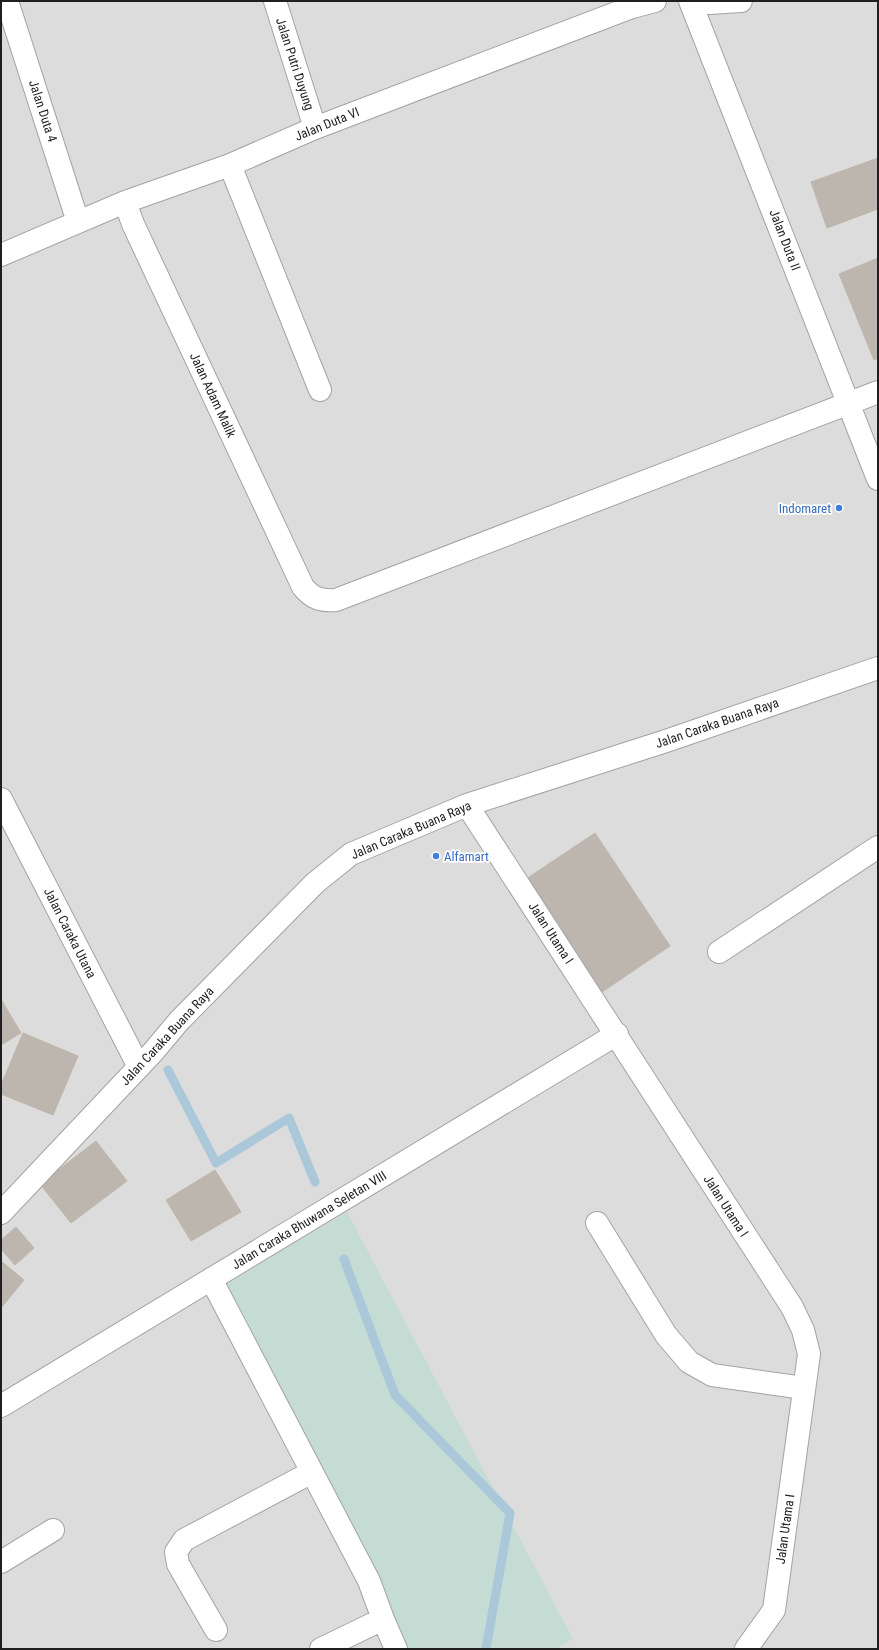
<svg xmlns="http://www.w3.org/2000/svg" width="879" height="1650" viewBox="0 0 879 1650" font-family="'Roboto Condensed',sans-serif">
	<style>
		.residential { fill: #dddcdc }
		.wetland { fill: #c4dcd4 }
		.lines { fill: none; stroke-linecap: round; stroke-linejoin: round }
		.stream { stroke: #aac8d9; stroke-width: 9 }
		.building { fill: #bcb6af; stroke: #bfb6a9 }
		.minor-casing { stroke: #a3a3a3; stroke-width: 24 }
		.minor { stroke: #fff; stroke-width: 22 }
		.shop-dot { fill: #3f7fe0; stroke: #fff; stroke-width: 1.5 }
		.labels { text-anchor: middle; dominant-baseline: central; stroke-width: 3.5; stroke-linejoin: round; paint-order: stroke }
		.street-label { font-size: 13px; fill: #1f1f1f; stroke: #fff }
		.shop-label { font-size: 13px; fill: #366cbe; stroke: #fff; text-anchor: end }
	</style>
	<rect width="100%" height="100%" fill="#efede6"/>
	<path class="residential" d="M1,1H878V1649H1Z"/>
	<path class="wetland" d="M347,1212L573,1639L555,1649H404L217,1290Z"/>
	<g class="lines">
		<path class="stream" d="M168,1070L216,1163L289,1118L315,1182
			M344,1259L395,1395L510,1513L486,1649"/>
	</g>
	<path class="building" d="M878,158V209L827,228L811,182Z
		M878,258V358L874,360L839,274Z
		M595,833L670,946L602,992L526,879Z
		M1,999L21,1033L1,1045Z
		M23,1033L78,1056L53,1115L1,1094V1085Z
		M96,1141L127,1181L71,1223L40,1184Z
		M215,1170L241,1212L191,1241L166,1200Z
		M16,1227L34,1248L15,1265L1,1249V1240Z
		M1,1261L24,1280L1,1308Z"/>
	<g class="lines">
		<g class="minor-casing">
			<path id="minor" d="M7,1L78,222
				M275,1L315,128
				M690,1L878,479
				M702,1L710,3L741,1
				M230,165L320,390
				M125,202L133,224L303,587C313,599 321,601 336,600L878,392
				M1,255L125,202L230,165L315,128L632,7L655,1
				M1,799L139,1067
				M467,805L792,1307L803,1330L809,1354L774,1610L746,1649
				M719,952L878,847
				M1,1213L153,1052L179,1021L315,883L351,854L467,805L666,741L878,668
				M597,1223L666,1335L689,1362L712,1375L804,1388
				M211,1279L369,1581L383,1619L321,1649
				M1,1406L617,1034
				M1,1562L53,1530
				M383,1619L396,1649
				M216,1630L178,1564L176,1552L184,1540L312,1472"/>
		</g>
		<use href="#minor" class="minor"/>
	</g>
	<g class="shop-dot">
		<circle cx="839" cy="508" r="4"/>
		<circle cx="436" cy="856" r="4"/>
	</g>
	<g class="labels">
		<g class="street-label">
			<text transform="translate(295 64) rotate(72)">Jalan Putri Duyung</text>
			<text transform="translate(43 111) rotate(72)">Jalan Duta 4</text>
			<text transform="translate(327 124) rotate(-22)">Jalan Duta VI</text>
			<text transform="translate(785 240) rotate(69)">Jalan Duta II</text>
			<text transform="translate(213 395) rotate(65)">Jalan Adam Malik</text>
			<text transform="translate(717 723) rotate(-19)">Jalan Caraka Buana Raya</text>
			<text transform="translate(411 830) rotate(-23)">Jalan Caraka Buana Raya</text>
			<text transform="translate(70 933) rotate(63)">Jalan Caraka Utana</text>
			<text transform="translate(551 933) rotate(57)">Jalan Utama I</text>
			<text transform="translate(167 1036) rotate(-47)">Jalan Caraka Buana Raya</text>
			<text transform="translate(726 1206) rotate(57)">Jalan Utama I</text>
			<text transform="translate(309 1220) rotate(-31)">Jalan Caraka Bhuwana Seletan VIII</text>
			<text transform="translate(785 1529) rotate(-82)">Jalan Utama I</text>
		</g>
		<g class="shop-label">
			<text x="831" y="508">Indomaret</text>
			<text x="444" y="856" text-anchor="start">Alfamart</text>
		</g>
	</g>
	<rect width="879" height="1650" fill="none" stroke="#1f1f1f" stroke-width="4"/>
</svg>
